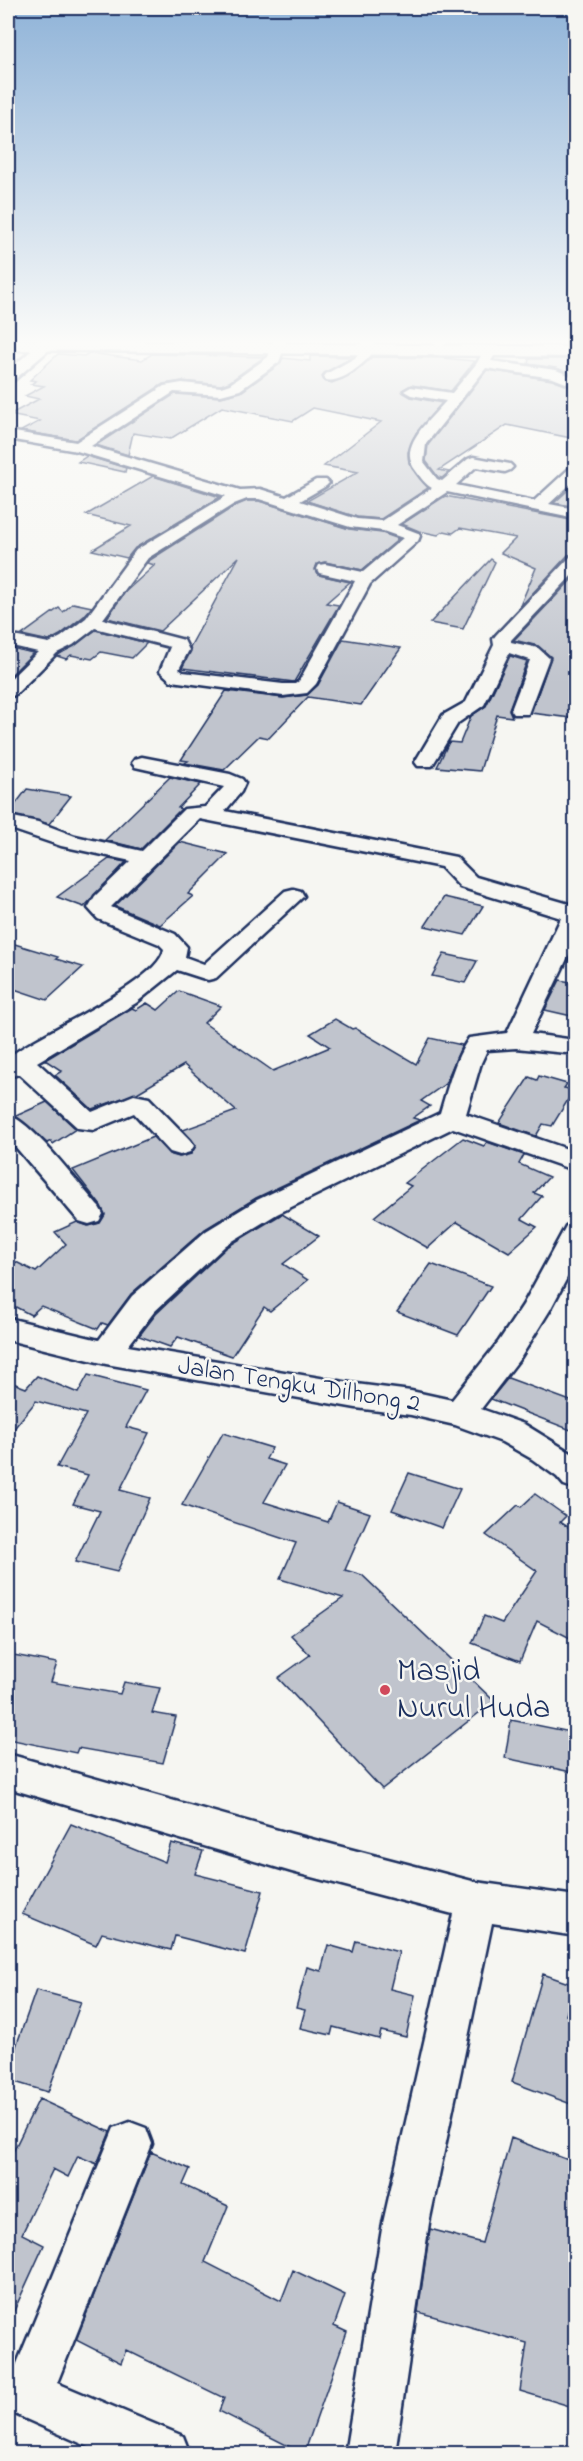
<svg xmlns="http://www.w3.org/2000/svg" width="583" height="2461" viewBox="0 0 583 2461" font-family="'Indie Flower',sans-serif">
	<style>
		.building { fill: #c0c4cd; stroke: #1b2f5e; stroke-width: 1.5 }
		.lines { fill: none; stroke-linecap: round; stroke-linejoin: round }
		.minor-casing { stroke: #1b2f5e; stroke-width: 5 }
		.major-casing { stroke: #1b2f5e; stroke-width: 5 }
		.minor { fill: #f6f6f2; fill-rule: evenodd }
		.major { fill: #f6f6f2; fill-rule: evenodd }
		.poi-dot { fill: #d1495b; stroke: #f6f6f2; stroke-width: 2 }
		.labels { text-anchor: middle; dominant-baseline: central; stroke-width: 5; stroke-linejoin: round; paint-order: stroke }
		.street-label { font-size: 26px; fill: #1b2f5e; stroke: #f6f6f2 }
		.near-poi-label { font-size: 32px; fill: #1b2f5e; stroke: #f6f6f2; text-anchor: start }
	</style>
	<rect width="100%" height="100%" fill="#f6f6f2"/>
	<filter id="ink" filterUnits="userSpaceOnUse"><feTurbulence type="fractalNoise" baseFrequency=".0167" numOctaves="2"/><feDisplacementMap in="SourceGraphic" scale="12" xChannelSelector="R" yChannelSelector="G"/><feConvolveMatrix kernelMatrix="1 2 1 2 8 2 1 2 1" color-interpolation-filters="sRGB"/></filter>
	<g filter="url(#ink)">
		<path class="building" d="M89,353L142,360L152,354L264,357L229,382L221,385L182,381L163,384L76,440L21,431L40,421L9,415L39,399L25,396L44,386L31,384L36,381L30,380L58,354L84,356Z
			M310,356L353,357L324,373L322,376L324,381L332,383L354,373L372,357L442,358L475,361L451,391L411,385L402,390L411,397L442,403L416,433L408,452L409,463L428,488L381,519L357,517L307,501L358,472L324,466L381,422L313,408L293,421L222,407L170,439L133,433L128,455L96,445L175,394L221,397L241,392L280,364L283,358L310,361Z
			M529,359H576V375L556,368L528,364Z
			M487,370L552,380L576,389V439L507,425L439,470L449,472L442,478L438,477L426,461L428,445Z
			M87,456L126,468L125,472L78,462Z
			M153,476L220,497L135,548L127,558L92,550L131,526L86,515Z
			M576,483V507L554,503Z
			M445,496L576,521V554L568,555L519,608L536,568L501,553L516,538L460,528L453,533L444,531L438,535L419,531L402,524Z
			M247,501H259L349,529L382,533L399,539L362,570L325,562L317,564L315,570L319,575L350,582L326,603L339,605L294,682L182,668L191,651L190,647L239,557L160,631L107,618L125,592L155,565L147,563L150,560L235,506Z
			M491,559L495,562L463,629L430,623Z
			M576,575V705L571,718L531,713L551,657L538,646L514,640Z
			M73,603L92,607L84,616L60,635L49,641L22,635L59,608L63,612Z
			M96,630L147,643L132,658L101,652L92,659L71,655L66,659L57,656Z
			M343,639L401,648L361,705L308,697L269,738L259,736L224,770L185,763L188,761L181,760L226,691L283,698L307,695L318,685Z
			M8,647L33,653L8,678Z
			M510,656L527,661L509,709L512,717L497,715L480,771L437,767L449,742L460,743L471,716L486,706Z
			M170,777L201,784L178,808L181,809L141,849L105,840Z
			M27,789L71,796L49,824L8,814Z
			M180,842L228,854L188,894L193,896L160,925L115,906Z
			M109,859L126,862L84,907L57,897Z
			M444,897L483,906L465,935L425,926Z
			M8,942L58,957L56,959L83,967L47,1000L8,987Z
			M444,954L477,961L465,983L432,976Z
			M560,980L576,983V1017L545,1010Z
			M179,991L221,1006L204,1023L273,1071L330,1047L310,1034L335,1019L352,1029L355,1028L416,1064L430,1038L462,1045L445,1084L421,1101L430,1106L413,1118L420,1120L256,1198L205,1229L131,1294L108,1325L102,1323L98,1329L41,1306L31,1315L8,1303V1258L36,1272L66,1244L55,1232L77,1222L88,1226L100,1223L105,1215L101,1206L73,1170L153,1137L169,1154L179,1157L191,1154L196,1145L183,1130L236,1111L184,1065L137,1093L92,1109L55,1075L62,1071L45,1060L132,1008L136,1010L147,1003L158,1010Z
			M539,1076L567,1084L564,1088L574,1090L552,1126L543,1124L536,1136L499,1123L529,1077L537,1080Z
			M47,1102L76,1129L53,1144L51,1141L47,1143L16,1116Z
			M463,1138L484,1146L487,1142L524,1155L519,1164L549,1177L534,1193L542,1196L522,1219L537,1227L509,1252L457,1222L428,1248L374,1217L411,1186L405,1183Z
			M282,1214L319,1236L283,1264L308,1280L270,1311L264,1307L232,1356L178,1337L170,1347L139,1336L156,1314L227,1247Z
			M431,1264L491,1286L458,1335L397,1312Z
			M88,1375L146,1390L126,1427L149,1433L120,1490L150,1498L117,1572L75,1562L100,1511L73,1504L88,1475L57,1467L86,1414L36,1401L8,1436V1381L26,1388L37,1376L78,1393Z
			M508,1378L576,1403V1432L491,1399Z
			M223,1433L272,1448L266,1459L285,1465L264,1502L328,1522L337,1502L370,1513L345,1570L362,1575L494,1701L382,1789L278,1678L310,1655L291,1635L343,1598L280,1579L296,1543L182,1505Z
			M409,1473L460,1489L442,1528L392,1510Z
			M535,1494L566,1516L560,1522L576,1532V1641L537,1621L520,1661L472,1643L484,1616L502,1623L537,1571L486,1535L518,1505L521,1507Z
			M8,1654L57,1663L51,1682L120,1694L124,1682L160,1688L152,1713L176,1717L163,1763L78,1748L76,1753L8,1739Z
			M511,1720L576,1733V1773L505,1758Z
			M71,1824L165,1862L171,1843L203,1851L195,1874L263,1891L245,1954L175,1936L171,1950L102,1933L96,1945L22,1914Z
			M356,1941L399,1952L390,1989L415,1995L406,2037L381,2031L379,2039L333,2027L331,2035L300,2028L305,2010L296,2008L307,1967L321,1971L328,1945L353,1952Z
			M543,1974L574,1985L566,2015L576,2016V2106L512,2082Z
			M36,1990L81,2002L48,2092L8,2080V2069Z
			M39,2099L110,2132L97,2164L78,2156L68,2177L53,2169L22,2234L44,2245L8,2324V2162Z
			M511,2138L576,2163V2408L520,2391L527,2343L418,2312L430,2229L482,2243Z
			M151,2152L190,2169L183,2185L228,2206L205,2262L281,2301L293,2270L345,2295L334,2326L347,2332L304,2454L219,2411L224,2398L126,2350L121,2363L76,2340Z"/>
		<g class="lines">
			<g class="minor-casing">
				<path id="minor" d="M274,340H284L286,342L279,362L240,390L221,395L174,392L91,446L240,490L260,489L286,497L316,480H326L329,483L326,486L300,501L357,519L382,521L432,488C425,484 421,478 416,471C396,447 430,420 446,401L411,395L404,391L411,387L452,393L477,363L485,348L490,347L497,351L491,361L556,370L576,378V387L553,378L486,368L426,444L424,462L437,479L442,481L468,459L473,457L510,464L513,467L510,470L505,472L476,467L456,485L534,501L571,467L576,466V479L549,504L576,509V519L447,492L397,525L418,533L420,536L418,541L370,584L316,684L307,693L283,696L171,681L160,671L170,647L95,628L73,645L57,653L15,695L8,697V681L38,652L8,645V635L49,643L61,637L86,618L136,550L226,496L77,451L8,439V431L76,442L164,386L182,383L221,387L230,384L268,357ZM247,499H259L350,527L383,531L403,538L363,572L325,564L319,565L317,569L319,573L355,581L299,681L295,684H283L183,672L179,669L189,650L184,640L103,619L148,558L234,504Z
					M362,340H372L375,350C366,362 342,384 326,380L324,377L326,374L355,358L361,350Z
					M437,340H452L440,347L433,343Z
					M46,341L51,342L53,345L51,348L13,381L8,382V371L41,342Z
					M576,556V571L511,640V642L538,648L549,658L528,714H514L511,710L530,660L509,653L484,705L458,723L432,766H418L415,762L443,715L466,702L494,645L493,639L496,635L570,557Z
					M142,757L230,774L242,779L245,783L241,792L225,811L456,857L476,877L576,906V940L531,1034L575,1040L576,1050L566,1053L516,1048L487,1050L481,1063L466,1114L576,1152V1171L453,1128L277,1214L226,1245L154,1312L128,1346L356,1384L411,1391L452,1400L499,1341L523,1305L566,1226L576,1223V1261L550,1310L521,1357L481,1409L524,1424L576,1456V1489L564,1485L557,1477L532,1459L502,1442L455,1425L411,1415L356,1408L106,1364L8,1340V1318L99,1340L132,1296L206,1231L257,1200L440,1113C448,1087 454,1060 469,1038L507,1033L561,918L460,887L441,867L200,819L111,907L175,934L187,947L185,957L204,964L285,891L293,889L301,891L304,896L216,978L208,980L177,970L136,1003L37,1062L92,1112L134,1095L149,1098L190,1140L194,1146L190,1152L180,1155L170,1152L134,1113L93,1130L78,1128L19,1074L8,1077V1058C34,1035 160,983 164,949L159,944L98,919L88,908L95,896L131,861L61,846L8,828V816L38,822L75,836L142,851L184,809L205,807L224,787L135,767L132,763L135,759Z
					M8,1115C32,1121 80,1186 99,1207L103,1214L99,1221L89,1224L79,1221L8,1138Z
					M8,1754L292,1834L476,1882L576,1896V1936L492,1923L429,2223L395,2454H345L383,2223L453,1914L292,1872L8,1788Z
					M130,2122L146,2128L152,2144L57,2383L183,2436L190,2454H105L8,2411V2363L16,2366L114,2128Z"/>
			</g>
			<g class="major-casing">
				<path id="major" d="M8,340L576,347V357L8,350Z"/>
			</g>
			<use href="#minor" class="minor"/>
			<use href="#major" class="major"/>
		</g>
	</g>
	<linearGradient id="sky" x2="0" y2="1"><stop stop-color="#8fb3d8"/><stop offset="0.5" stop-color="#fbfbf9"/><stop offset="1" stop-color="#fbfbf9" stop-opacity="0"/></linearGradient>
	<rect width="583" height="684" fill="url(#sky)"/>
	<circle class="poi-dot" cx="385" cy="1690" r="6"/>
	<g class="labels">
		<g class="street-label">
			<text transform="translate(299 1386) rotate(9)">Jalan Tengku Dilhong 2</text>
		</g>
		<g class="near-poi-label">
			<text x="397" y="1672">Masjid<tspan x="397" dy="37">Nurul Huda</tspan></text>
		</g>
	</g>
	<rect width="583" height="2461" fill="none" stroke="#f6f6f2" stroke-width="30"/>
	<rect x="15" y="15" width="553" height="2431" fill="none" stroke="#1b2f5e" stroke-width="2" filter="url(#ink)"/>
</svg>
